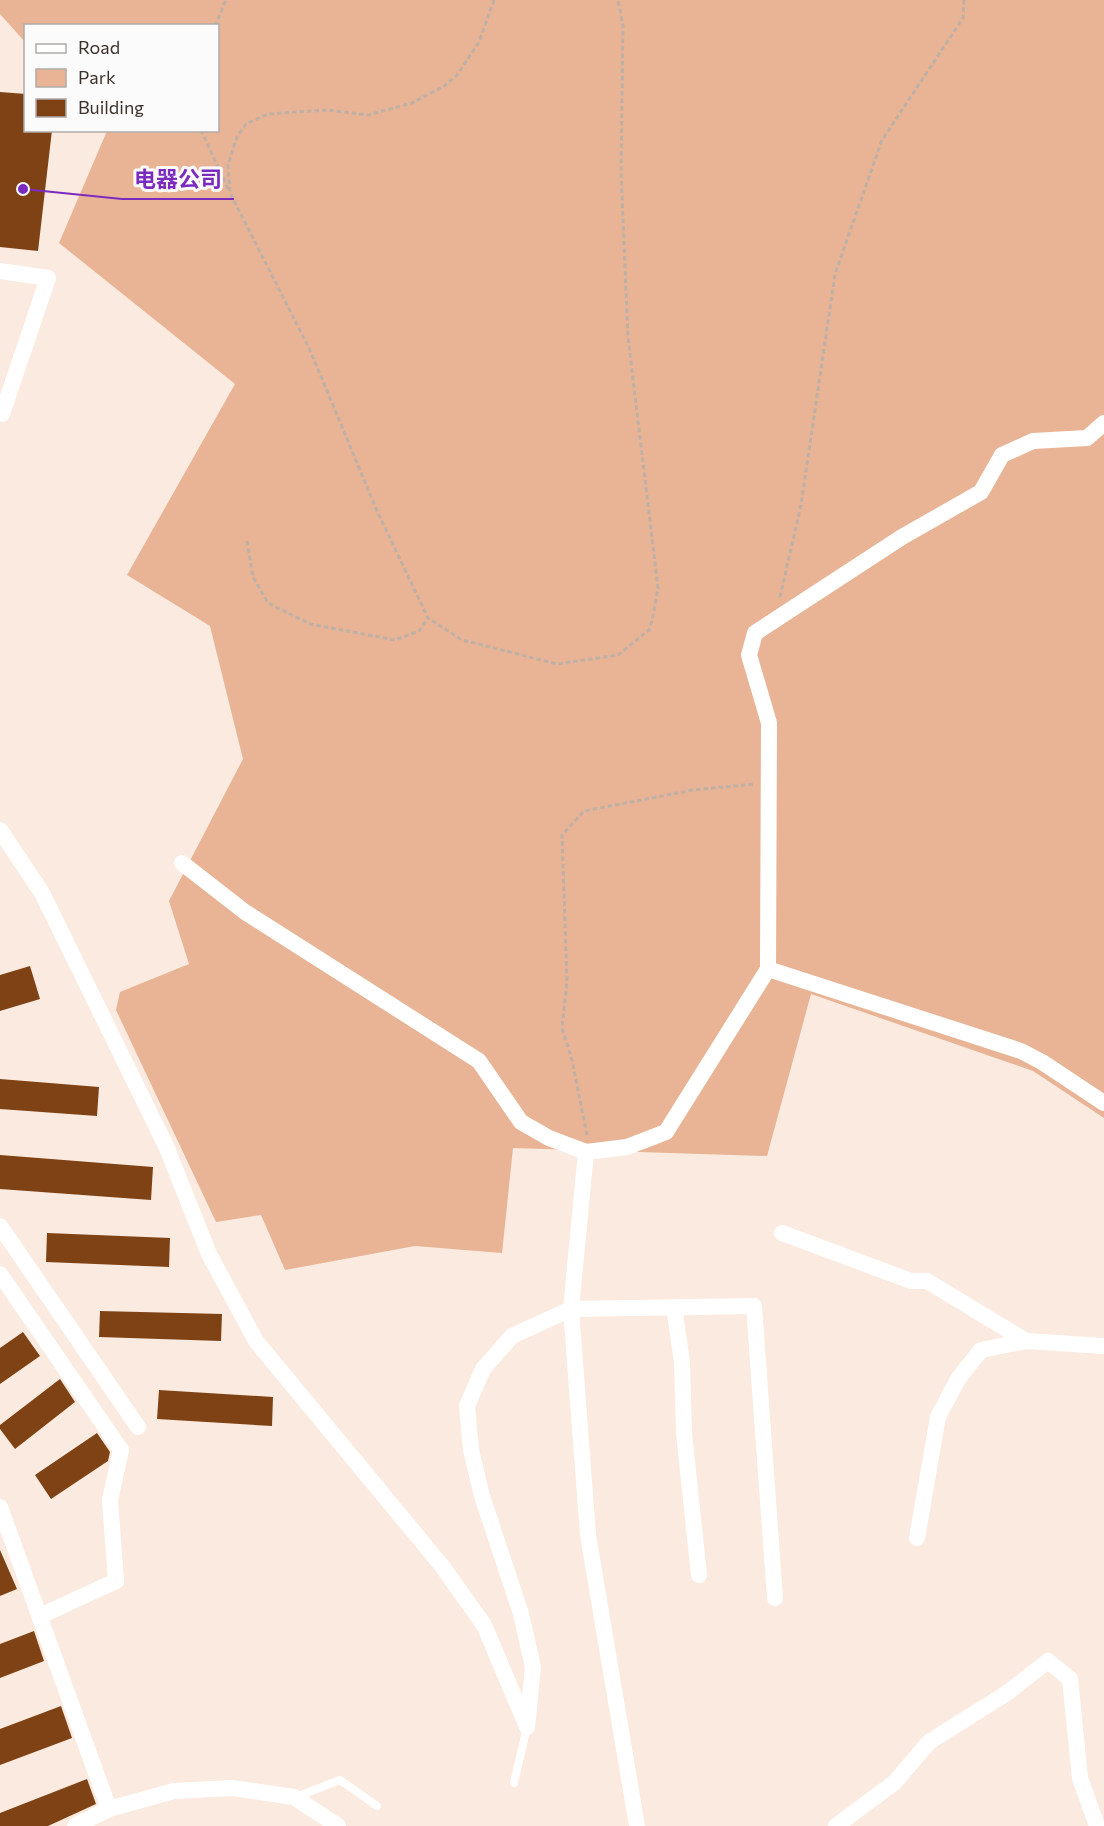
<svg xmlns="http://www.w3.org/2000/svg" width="1104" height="1826" viewBox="0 0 1104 1826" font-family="Commissioner,'Noto Sans SC',sans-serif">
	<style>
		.green { fill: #e8b495 }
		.building { fill: #7f4214 }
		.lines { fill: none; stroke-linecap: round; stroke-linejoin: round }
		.path { stroke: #bfb0a6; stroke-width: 3; stroke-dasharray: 4.5 3; stroke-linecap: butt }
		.lane { stroke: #fff; stroke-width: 8 }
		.street { stroke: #fff; stroke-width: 16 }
		.leader { fill: none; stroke: #7b2cbf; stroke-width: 2 }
		.callout-dot { fill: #7b2cbf; stroke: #fbfbfb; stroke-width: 2 }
		.callout-label { font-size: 22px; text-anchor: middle; font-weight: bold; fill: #7b2cbf; stroke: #fbfbfb; stroke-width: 6; stroke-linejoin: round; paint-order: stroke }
	</style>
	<rect width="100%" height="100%" fill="#fbeadf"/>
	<path class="green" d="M0,0H1104V1118L1033,1071L811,994L767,1156L513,1148L502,1253L415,1246L285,1270L261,1215L216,1222L116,1010L120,992L189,964L169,901L243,759L210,626L127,575L235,384L59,243L107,131L218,130V26H26L25,42L0,14Z"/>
	<path class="building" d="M0,92L26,94V130H52L38,251L0,247Z
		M30,966L40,999L0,1011V975Z
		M0,1079L99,1087L97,1116L0,1109Z
		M0,1155L153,1167L151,1200L0,1189Z
		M47,1233L170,1238L169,1267L46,1262Z
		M100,1311L222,1314L221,1341L99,1337Z
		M23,1332L40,1356L0,1384V1348Z
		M60,1379L75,1402L15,1449L0,1429V1425Z
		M159,1390L273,1397L272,1426L157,1419Z
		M97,1433L110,1452L108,1461L51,1499L35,1475Z
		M0,1550L17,1589L0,1596Z
		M34,1631L44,1661L0,1678V1644Z
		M61,1706L72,1738L0,1765V1729Z
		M87,1779L96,1804L48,1826H0V1813Z"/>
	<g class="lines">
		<path class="path" d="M494,0L479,42L457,75L444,86L412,103L368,115L327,110L268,114L246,124L237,137L228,165L230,193L310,350L377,511L428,618L462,640L557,664L618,655L649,630L652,621L658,588L628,337L621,172L623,26L618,0
			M215,26L226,0
			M201,130L229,191
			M247,541L253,577L268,603L310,624L395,640L419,631L428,618
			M780,597L801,505L835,274L882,140L963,18L964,0
			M587,1135L572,1060L562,1028L567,982L562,835L584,811L693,790L755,784"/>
		<path class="lane" d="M514,1783L527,1727
			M296,1797L340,1780L377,1806"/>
		<path class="street" d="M0,271L48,278L2,414
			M0,830L42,893L166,1146L209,1254L256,1341L442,1566L484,1625L527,1727L533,1667L521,1614L482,1496L471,1450L467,1406L483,1369L512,1336L571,1309L754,1306L775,1598
			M182,863L245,912L479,1061L521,1122L549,1138L586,1152L627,1147L666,1132L768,969L1021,1051L1042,1062L1104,1103
			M768,969L769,723L749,655L755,633L902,537L981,492L1002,455L1033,441L1087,438L1104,423
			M586,1152L571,1309L588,1535L637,1826
			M0,1226L138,1427
			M782,1233L911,1281H927L1026,1341
			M0,1274L121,1450L110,1500L116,1581L40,1616
			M674,1307L682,1362L684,1433L699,1575
			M0,1507L109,1809
			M917,1538L938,1417L958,1379L981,1350L1026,1341L1104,1346
			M75,1826L109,1809L174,1791L232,1788L294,1797L338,1826
			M836,1826L895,1782L929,1742L1007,1693L1048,1661L1070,1679L1080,1778L1097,1826"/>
	</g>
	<path class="leader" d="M23 189L122 199H234"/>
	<circle class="callout-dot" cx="23" cy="189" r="6"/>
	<g class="callout-label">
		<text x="178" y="187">电器公司</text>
	</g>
	<rect x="24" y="24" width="195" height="108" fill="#fbfbfb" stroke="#afaba8" stroke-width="1.5"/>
	<rect x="36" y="44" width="30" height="9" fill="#ffffff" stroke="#afaba8" stroke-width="1.5"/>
	<text x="78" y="54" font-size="18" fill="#3d322b">Road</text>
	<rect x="36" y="69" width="30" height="18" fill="#e8b495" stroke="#afaba8" stroke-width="1.5"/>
	<text x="78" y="84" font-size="18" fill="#3d322b">Park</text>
	<rect x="36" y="99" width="30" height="18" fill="#7f4214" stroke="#afaba8" stroke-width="1.5"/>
	<text x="78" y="114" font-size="18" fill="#3d322b">Building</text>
</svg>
